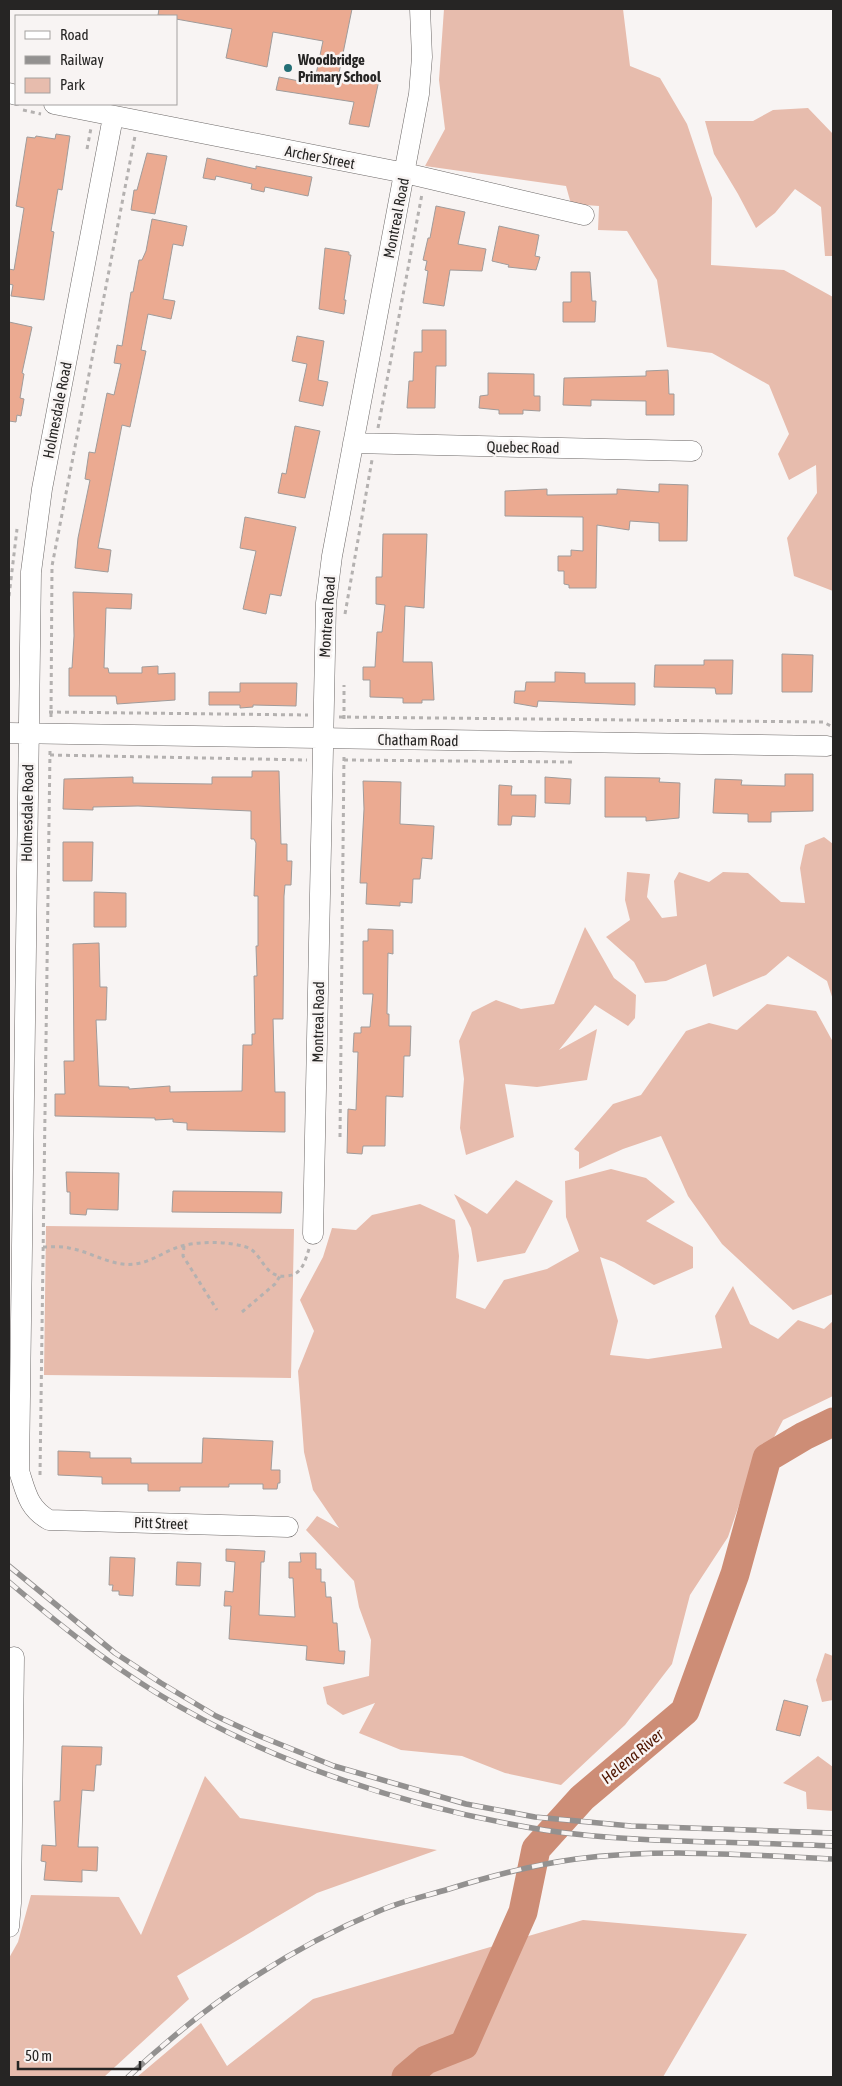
<svg xmlns="http://www.w3.org/2000/svg" width="842" height="2086" viewBox="0 0 842 2086" font-family="'Asap Condensed',sans-serif">
	<style>
		.green { fill: #e7bcad }
		.lines { fill: none; stroke-linecap: round; stroke-linejoin: round }
		.river { stroke: #cd8d76; stroke-width: 29 }
		.building { fill: #ebaa91; stroke: #a09c9b }
		.minor-casing { stroke: #6d6968; stroke-width: 21 }
		.path { stroke: #b4b1b0; stroke-width: 3; stroke-dasharray: 4 4; stroke-linecap: butt }
		.minor { stroke: #fff; stroke-width: 20 }
		.rail-casing { stroke: #939190; stroke-width: 5.5 }
		.rail { stroke: #f8f4f3; stroke-width: 4; stroke-dasharray: 11; stroke-linecap: butt }
		.poi-dot { fill: #246f76; stroke: #f8f4f3; stroke-width: 2 }
		.labels { text-anchor: middle; dominant-baseline: central; stroke-width: 5; stroke-linejoin: round; paint-order: stroke }
		.poi-label { font-size: 15px; font-weight: bold; fill: #262524; stroke: #f8f4f3; text-anchor: start }
		.street-label { font-size: 15px; fill: #262524; stroke: #f8f4f3 }
		.water-label { font-size: 16px; font-style: italic; fill: #4f1600; stroke: #f8f4f3 }
	</style>
	<rect width="100%" height="100%" fill="#f8f4f3"/>
	<path class="green" d="M444,9H623L630,66L660,78L687,124L712,198L711,265L784,270L833,297V591L794,576L787,538L817,493L816,465L789,480L778,454L789,434L769,385L712,353L667,347L657,280L627,231L598,230L599,206L571,204L566,186L425,166L445,129L439,80Z
		M808,108L833,134V256H825L821,207L795,189L775,213L756,228L738,194L714,154L705,121H753L773,110Z
		M824,837L833,844V1000L827,981L788,956L766,975L713,997L706,964L666,981L645,983L634,962L606,937L630,920L625,900L627,872L650,874L647,897L662,918L677,916L674,881L679,872L709,882L723,872L748,873L781,902L805,903L800,868L805,845Z
		M585,927L614,978L636,995L635,1018L628,1026L595,1005L559,1050L597,1029L587,1080L537,1087L505,1084L514,1137L466,1155L460,1128L464,1079L459,1041L472,1012L496,1000L521,1009L554,1004Z
		M767,1004L816,1011L833,1042V1294L793,1310L722,1244L688,1196L661,1136L623,1149L579,1169V1152L574,1149L613,1104L641,1095L686,1031L709,1023L737,1030Z
		M611,1169L646,1178L675,1202L646,1221L693,1247V1268L654,1285L614,1262L600,1257L618,1321L610,1355L648,1359L722,1348L715,1316L733,1286L750,1324L778,1339L798,1320L824,1329L833,1321V1396L783,1420L740,1502L728,1537L690,1595L672,1664L625,1725L561,1785L505,1773L462,1756L401,1750L359,1733L375,1703L343,1715L327,1704L323,1687L369,1676L371,1640L359,1607L354,1581L306,1530L317,1516L339,1528L313,1490L304,1452L298,1371L314,1331L300,1300L323,1257L332,1228L356,1230L372,1215L420,1204L455,1220L459,1256L456,1298L485,1309L504,1280L547,1269L579,1251L566,1217L565,1181Z
		M516,1180L553,1201L525,1253L477,1262L471,1228L454,1194L487,1214Z
		M46,1226L294,1229L291,1378L44,1375Z
		M825,1653L833,1656V1700L822,1702L816,1680Z
		M818,1756L833,1767V1811L807,1809L806,1792L783,1783Z
		M205,1776L240,1818L437,1850L317,1893L177,1976L189,1999L104,2077H9V1958L18,1942L31,1895L119,1897L141,1935Z
		M583,1920L747,1934L663,2077H137L201,2023L227,2066L313,1999Z"/>
	<g class="lines">
		<path class="river" d="M406,2077L426,2060L464,2045L523,1912L536,1849L582,1798L685,1711L735,1574L767,1458L804,1436L833,1422"/>
	</g>
	<path class="building" d="M159,9H352L339,73L379,80L369,127L349,124L354,102L276,90L279,77L314,84L323,41L273,32L267,67L226,58L232,29L176,19V16L158,15Z
		M56,134L70,136L62,190L58,189L51,231L54,232L44,300L11,296L13,285L9,284V269L14,270L24,208L16,206L27,137L35,138L36,136L55,139Z
		M147,153L167,156L155,214L131,210L134,190H137Z
		M207,158L256,169V166L312,177L308,196L265,187L264,192L251,189L252,184L216,176L215,180L203,178Z
		M436,206L465,212L458,244L486,249L482,271L450,270L444,306L423,303L428,271L425,270L427,261L423,260L428,238H430Z
		M152,219L187,226L183,246L173,244L163,299L175,301L171,319L148,314L141,350L146,351L130,427L122,425L98,548L111,550L108,572L75,568L78,538L90,480L85,479L89,452L95,453L107,393L114,395L121,364L114,363L117,345L122,346L131,292H133L139,260H142L146,251Z
		M499,226L539,235L535,256L540,257L536,270L508,267L509,265L492,261Z
		M325,248L349,252V255H351L344,300H346L344,314L319,309Z
		M571,272H590L592,301H596L595,322H563V302H571Z
		M9,322L32,327L22,373L24,374L20,398L24,399L21,416L17,415L16,422L9,421Z
		M422,330H446V366H436L435,408H407L409,381H413L414,352H422Z
		M297,336L324,341L318,380L328,382L323,406L299,401L307,364L292,361Z
		M668,370L669,394H674V415H646V401L591,400V406L563,405L564,378L646,376V371Z
		M488,373L534,374V396H540V411L523,410V414H499V410L479,408L480,396L488,395Z
		M295,426L320,431L305,498L278,493L282,473L286,474Z
		M659,484L688,485L687,541H659V523L630,521L629,530L597,525L596,588H569V585L564,584V571H558V556H571V550L583,551V517L505,516V491L547,489V495L617,494V489L659,492Z
		M245,517L296,527L281,596L270,594L266,614L243,609L256,551L240,548Z
		M383,534H427L424,608L405,606L403,662H432L434,700H422V703H403V698L370,697V680H363V667H375L377,632H382L385,605L376,604V577H382Z
		M73,592L132,594L131,609L106,608L104,668H108L109,673H142V667L158,666V674L175,673V700L117,704L116,696H69V668H72L74,636Z
		M782,654L813,655L812,692H782Z
		M704,660H733L732,694H716L715,688L654,687L655,665H704Z
		M555,672L585,673V683H635V705L538,701L537,707L514,703L515,691H525L526,682H555Z
		M240,683H297L296,706L253,705V707L240,708V705H209V692H240Z
		M252,771H279L281,844H287V861H292L291,885H285L284,896L283,1019H273L275,1092H285V1132L187,1130V1123L173,1122V1119L155,1120V1118L55,1116V1094H65L64,1061H74L73,944L99,943L100,987H107L106,1020H96L99,1086L129,1087V1089L170,1086V1092L242,1091L243,1045H252V1034H255L254,976H257L256,946H258V896H254L256,843L254,839H251V811L138,806L93,807V810L63,809L64,779L133,777V783L212,784V777H252Z
		M785,774H813V811L771,812V822H748V814L713,813L715,779L742,780L741,785L785,786Z
		M545,777L571,779L570,804L545,803Z
		M605,777L660,778L659,782L680,783L679,818L646,821V817H605Z
		M363,781L401,782L400,824L434,826L432,859L422,858L420,879H413L412,903L400,902V906L366,904L367,883H360L364,809Z
		M499,785L512,786L511,795H536L535,817L512,816L511,825H498Z
		M63,842H93L92,881H63Z
		M94,892L126,893V927H94Z
		M368,929L393,930V954L388,953L387,1014H389V1026H411L410,1056H404L403,1097L386,1096L385,1146H363L362,1154L347,1153L348,1109L356,1110L358,1052H353L354,1033H361V1027H370L373,994H363V941H368Z
		M66,1172L119,1173L118,1210L87,1209L86,1215L70,1214V1192H67Z
		M173,1191L282,1192L281,1213L172,1212Z
		M203,1438L273,1441L271,1470H280V1483H278L277,1489H263V1484H229V1487H180V1491H148V1484H102V1477L58,1475V1451L90,1452V1458H131V1463H202Z
		M226,1549L265,1551L264,1562H261L259,1615L295,1617L293,1578H289V1562H301L300,1553H316V1569H321V1582H325L326,1597H331L333,1623H337L339,1651H345L344,1664L306,1660L307,1646L229,1639L231,1606H224L225,1591L233,1592L235,1562L226,1561Z
		M110,1557L135,1558L133,1596L119,1595V1591H112L113,1585H109Z
		M177,1562L201,1563L200,1586L176,1585Z
		M784,1700L808,1706L800,1736L776,1730Z
		M62,1746L102,1747L101,1765H96L94,1791L82,1790L78,1847H98L97,1871L82,1870V1882L44,1880L46,1862L41,1861L42,1845L56,1846L54,1801H60Z"/>
	<g class="lines">
		<g class="minor-casing">
			<path id="minor" d="M9,93L16,95
				M54,104L405,173L584,215
				M113,117L42,489L31,572L19,1471C26,1492 28,1508 49,1520L288,1527
				M353,443L692,451
				M9,733L827,746
				M313,1234L326,603L332,556L419,94L422,57L420,9
				M9,1927L11,1903L14,1657"/>
		</g>
		<path class="path" d="M23,110L41,114
			M87,149L91,128
			M378,428L422,194
			M9,596L17,529
			M345,614L372,460
			M49,712L308,715
			M51,717L52,566L135,136
			M339,717L823,722L833,727
			M344,719V685
			M50,755L307,760
			M344,760L573,762
			M340,1137L344,755
			M184,1246L183,1256L217,1310
			M43,1247C52,1247 61,1246 69,1248C92,1252 112,1267 135,1264C151,1262 164,1252 178,1247C198,1241 226,1241 246,1247C263,1252 263,1279 287,1276C302,1275 305,1261 309,1249
			M242,1312L275,1284L280,1276
			M40,1475L50,751"/>
		<use href="#minor" class="minor"/>
		<g class="rail-casing">
			<path id="rail" d="M9,1566L115,1653L161,1683L216,1716L257,1735L334,1766L466,1804L535,1817L631,1826L833,1833
				M9,1582C55,1621 103,1660 155,1692C271,1764 409,1808 544,1830C636,1844 739,1841 833,1846
				M128,2077C202,2007 285,1950 379,1911C401,1901 426,1896 449,1889C491,1876 532,1865 576,1859C661,1848 748,1855 833,1859"/>
		</g>
		<use href="#rail" class="rail"/>
	</g>
	<circle class="poi-dot" cx="288" cy="68" r="5"/>
	<g class="labels">
		<g class="poi-label">
			<text x="298" y="59">Woodbridge<tspan x="298" dy="17">Primary School</tspan></text>
		</g>
		<g class="street-label">
			<text transform="translate(320 157) rotate(11)">Archer Street</text>
			<text transform="translate(396 218) rotate(-79)">Montreal Road</text>
			<text transform="translate(57 410) rotate(-79)">Holmesdale Road</text>
			<text transform="translate(523 447) rotate(1)">Quebec Road</text>
			<text transform="translate(327 617) rotate(-86)">Montreal Road</text>
			<text transform="translate(418 740) rotate(1)">Chatham Road</text>
			<text transform="translate(27 813) rotate(-89)">Holmesdale Road</text>
			<text transform="translate(318 1022) rotate(-89)">Montreal Road</text>
			<text transform="translate(161 1523) rotate(2)">Pitt Street</text>
		</g>
		<g class="water-label">
			<text transform="translate(632 1756) rotate(-40)">Helena River</text>
		</g>
	</g>
	<rect width="842" height="2086" fill="none" stroke="#262524" stroke-width="20"/>
	<rect x="15" y="15" width="162" height="90" fill="#f8f4f3" stroke="#a4a1a0"/>
	<rect x="25" y="31" width="25" height="8" fill="#ffffff" stroke="#a4a1a0"/>
	<text x="60" y="40" font-size="15" fill="#262524">Road</text>
	<rect x="25" y="56" width="25" height="8" fill="#939190" stroke="#a4a1a0"/>
	<text x="60" y="65" font-size="15" fill="#262524">Railway</text>
	<rect x="25" y="78" width="25" height="15" fill="#e7bcad" stroke="#a4a1a0"/>
	<text x="60" y="90" font-size="15" fill="#262524">Park</text>
	<path d="M18 2061v8h122v-8" fill="none" stroke="#262524" stroke-width="2.5"/>
	<text x="25" y="2061" font-size="15" fill="#262524" stroke="#f8f4f3" stroke-width="4" paint-order="stroke">50 m</text>
</svg>
